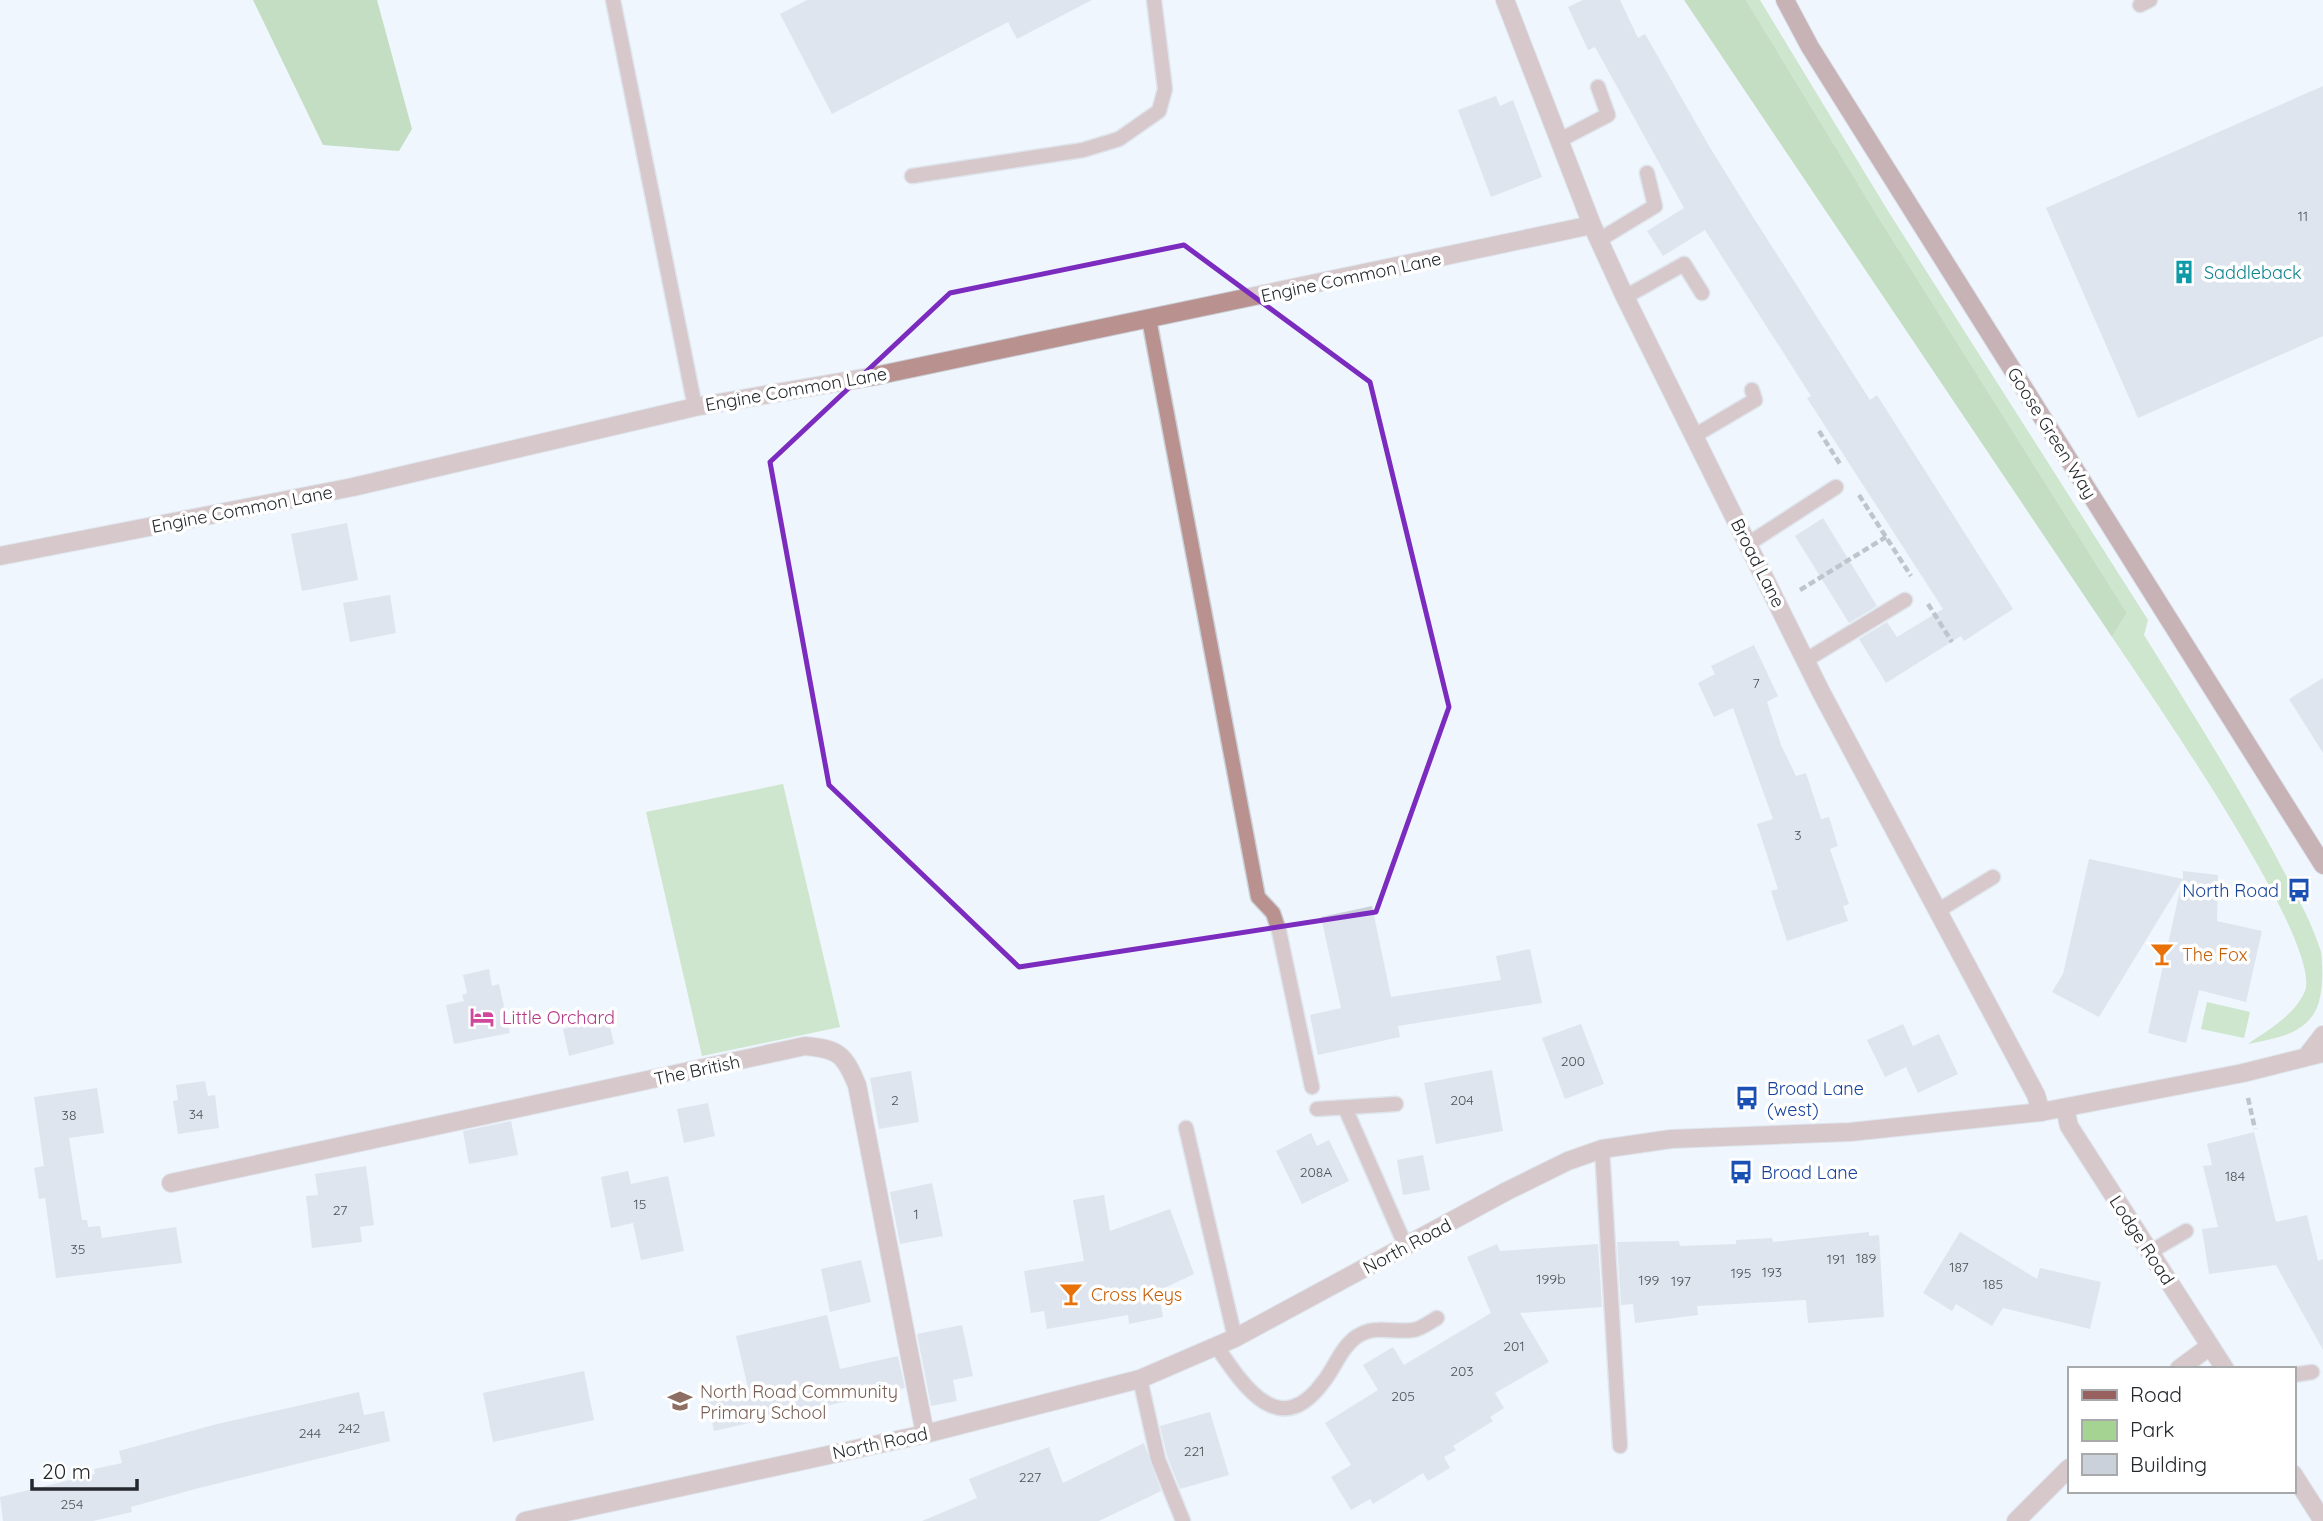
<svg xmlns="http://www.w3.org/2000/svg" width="2323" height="1521" viewBox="0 0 2323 1521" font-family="Quicksand,sans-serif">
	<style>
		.green { fill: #a4d392 }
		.forest { fill: #90c17d }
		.building { fill: #cad1db }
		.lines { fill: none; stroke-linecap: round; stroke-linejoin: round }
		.service-casing { stroke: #cad0d7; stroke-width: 17 }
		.minor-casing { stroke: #cad0d7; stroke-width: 20 }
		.tertiary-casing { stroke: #cad0d7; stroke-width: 20 }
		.secondary-casing { stroke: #cad0d7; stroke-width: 20 }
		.path { stroke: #868a90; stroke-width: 4.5; stroke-dasharray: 7 3.5; stroke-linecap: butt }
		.service { stroke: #b9918f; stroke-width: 14 }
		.minor { stroke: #b9918f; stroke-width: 18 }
		.tertiary { stroke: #b9918f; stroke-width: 18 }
		.secondary { stroke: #986160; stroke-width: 18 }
		.marked { fill: none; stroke: #7b2cbf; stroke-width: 5; stroke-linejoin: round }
		.labels { text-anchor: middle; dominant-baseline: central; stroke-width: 7; stroke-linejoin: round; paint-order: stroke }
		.number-label { font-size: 14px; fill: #4e5257 }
		.culture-label { font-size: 18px; fill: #0d838f; stroke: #fff; text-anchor: start }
		.street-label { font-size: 18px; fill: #24272b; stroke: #fff }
		.transit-label { font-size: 18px; fill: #164399; stroke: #fff; text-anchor: start }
		.food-label { font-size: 18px; fill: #c56008; stroke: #fff; text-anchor: start }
		.hotel-label { font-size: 18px; fill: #b23c85; stroke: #fff; text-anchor: start }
		.education-label { font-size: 18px; fill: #785e54; stroke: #fff; text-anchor: start }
	</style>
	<rect width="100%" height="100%" fill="#eff5fd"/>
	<path class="green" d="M1746,0H1760L1888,211L2148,620L2144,635C2188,706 2233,777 2273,851C2290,884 2310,916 2321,952C2323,968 2323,990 2318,1005C2307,1035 2275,1038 2248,1044C2268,1030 2295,1015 2305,991C2323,941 2146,688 2112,637L2127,613L1877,215Z
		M783,784L840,1027L702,1056L646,812Z
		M2207,1002L2250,1012L2244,1038L2201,1029Z"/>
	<path class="forest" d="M253,0H377L412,129L399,151L323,145Z
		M1684,0H1746L1877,215L2127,613L2112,637Z"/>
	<path class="building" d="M807,0H1092L1017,39L1008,22L832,114L780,14Z
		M1583,0H1620L1638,38L1645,34L1709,146L1753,217L1870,400L1877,395L2013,609L1964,641L1961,636L1886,683L1859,639L1887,622L1897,637L1943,609L1807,398L1811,396L1705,230L1663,256L1647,231L1684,208L1595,47L1588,50L1568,7Z
		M2323,86V336L2138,418L2046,208Z
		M1496,96L1500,106L1513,100L1542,177L1491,197L1458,110Z
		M1823,518L1877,606L1849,623L1795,536Z
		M347,523L358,580L302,591L291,534Z
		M390,595L396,633L350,642L343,603Z
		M1754,645L1778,696L1767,702L1781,745L1796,776L1806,773L1821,819L1829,817L1838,846L1830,849L1849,904L1843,906L1848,921L1787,941L1771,891L1778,889L1757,824L1773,819L1733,708L1714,717L1698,683L1715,674L1711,666Z
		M2323,678V753L2289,699Z
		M2089,859L2183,879V871L2218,875L2217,921L2262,931L2246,1002L2199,990L2186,1043L2148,1033L2182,881L2099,1017L2052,992L2063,974Z
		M1372,906L1391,997L1501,980L1496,956L1530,949L1542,1003L1398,1026L1400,1037L1318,1055L1310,1015L1341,1008L1321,917Z
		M489,969L492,986L499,984L510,1033L454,1044L446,1005L464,1001L462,995L467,993L463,975Z
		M608,1018L614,1044L569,1056L563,1029Z
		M1581,1024L1604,1084L1565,1099L1542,1038Z
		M1903,1024L1913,1046L1939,1034L1958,1074L1918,1093L1906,1067L1885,1077L1867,1040Z
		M1492,1070L1503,1131L1436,1144L1424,1083Z
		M911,1071L919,1122L879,1129L870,1078Z
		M205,1081L208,1096L215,1095L219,1128L178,1134L173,1101L178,1100L176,1085Z
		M97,1088L104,1133L69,1138L82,1220H87L88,1227L100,1226L102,1238L176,1227L182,1263L56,1278L45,1198L39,1199L34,1168L44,1166L34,1097Z
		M708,1103L715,1136L684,1143L677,1109Z
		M511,1121L518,1155L469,1164L463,1131Z
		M2254,1132L2276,1222L2307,1215L2318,1261L2323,1259V1350L2276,1265L2209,1274L2202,1229L2218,1227L2203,1166L2212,1165L2207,1144Z
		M1311,1133L1317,1146L1329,1140L1349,1181L1302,1204L1276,1151Z
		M1423,1155L1430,1190L1403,1195L1397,1160Z
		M366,1166L374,1225L360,1227L362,1242L312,1248L306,1196L318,1195L315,1174Z
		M628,1171L631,1184L668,1176L684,1251L641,1260L633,1223L611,1228L601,1177Z
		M932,1183L943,1236L900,1244L890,1192Z
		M1104,1195L1110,1231L1170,1209L1194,1274L1158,1291L1163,1317L1129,1324L1128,1315L1047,1329L1044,1311L1031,1313L1024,1271L1084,1261L1073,1200Z
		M1869,1232V1236L1879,1235L1884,1317L1808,1323L1806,1300L1697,1306L1698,1315L1635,1323L1633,1304L1621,1305L1617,1242L1679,1241L1680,1246L1736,1244V1240L1772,1238L1773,1242Z
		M1960,1232L2037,1279L2040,1268L2101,1282L2090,1329L2003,1308L1992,1326L1956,1304L1952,1311L1923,1293Z
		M1497,1244L1500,1251L1598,1244L1602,1307L1520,1313L1549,1362L1495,1393L1504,1408L1490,1417L1493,1421L1453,1446L1456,1450L1444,1457L1450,1468L1428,1481L1423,1473L1373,1504L1370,1499L1351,1510L1331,1477L1351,1465L1325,1423L1378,1390L1363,1365L1393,1347L1404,1365L1491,1313L1467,1257Z
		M861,1260L871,1302L830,1312L821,1269Z
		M827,1315L840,1369L898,1356L905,1388L714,1431L707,1397L748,1388L736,1336Z
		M962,1325L973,1376L953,1380L957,1401L931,1406L917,1334Z
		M584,1371L594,1420L493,1442L483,1393Z
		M359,1392L364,1415L384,1411L390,1441L195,1489L131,1507L132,1512L93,1521H3L0,1497L95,1474L94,1469L122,1463L119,1451L217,1424Z
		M1210,1412L1229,1475L1180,1489L1167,1456L1160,1426Z
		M1144,1443L1161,1491L1099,1521H922L977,1498L969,1479L1049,1447L1063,1483Z"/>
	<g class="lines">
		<g class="service-casing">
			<path id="service" d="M613,0L695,407
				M2140,5L2150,0
				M1558,141L1608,115L1598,87
				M912,176L1083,150L1119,139L1159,111L1165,89L1154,0
				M1599,240L1655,206L1647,173
				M1625,297L1684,264L1702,293
				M1149,319L1258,897L1273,913L1279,931L1312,1087
				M1694,436L1755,400L1752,390
				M1748,544L1836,487
				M1806,660L1905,600
				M1939,910L1993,877
				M1317,1109L1396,1104
				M1346,1110L1406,1247
				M1186,1128L1235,1338
				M1602,1149L1620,1446
				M2150,1252L2186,1231
				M1217,1347C1244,1387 1280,1442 1324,1381C1335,1367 1341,1348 1356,1337C1375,1324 1392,1333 1413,1330C1421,1329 1430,1322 1437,1318
				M2293,1375L2312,1372
				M1140,1379L1158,1459L1183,1521"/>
		</g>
		<g class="minor-casing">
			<path id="minor" d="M1505,0L1592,225L1625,297L1821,692L2036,1095L2041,1112
				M0,556L353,487L695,407L875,376L1592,225
				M2065,1108L2069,1126L2225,1369
				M171,1183L805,1046C839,1049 844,1054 857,1085L925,1434
				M2179,1369L2210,1346
				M2293,1474L2323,1521
				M2016,1521L2069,1468"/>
		</g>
		<g class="tertiary-casing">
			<path id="tertiary" d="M2306,1057L2323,1035
				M525,1521L925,1434L1140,1379L1235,1338L1507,1191L1568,1161L1602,1149L1671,1139L1850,1132L2041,1112L2243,1073L2323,1053"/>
		</g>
		<g class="secondary-casing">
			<path id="secondary" d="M1785,0L1810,47L2323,865"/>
		</g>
		<path class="path" d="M1819,431L1840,464
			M1859,495L1911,576
			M1800,590L1886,537
			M1928,604L1952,642
			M2248,1098L2255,1129"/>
		<use href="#service" class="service"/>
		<use href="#minor" class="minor"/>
		<use href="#tertiary" class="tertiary"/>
		<use href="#secondary" class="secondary"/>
	</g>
	<path d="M0 0H2323V1521H0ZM1184,245L1370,382L1449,707L1376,912L1019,967L829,785L770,462L950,293Z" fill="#eff5fd" fill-opacity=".55" fill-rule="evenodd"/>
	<path class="marked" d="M1184,245L1370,382L1449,707L1376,912L1019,967L829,785L770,462L950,293Z"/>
	<defs>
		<g id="building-bare" transform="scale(1.89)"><path d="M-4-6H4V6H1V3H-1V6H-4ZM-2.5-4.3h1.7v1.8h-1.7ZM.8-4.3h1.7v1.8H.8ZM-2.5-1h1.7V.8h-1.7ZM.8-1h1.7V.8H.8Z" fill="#0f9aa8" stroke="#fff" stroke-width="2.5" paint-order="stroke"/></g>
		<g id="bus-bare" transform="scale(1.89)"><path d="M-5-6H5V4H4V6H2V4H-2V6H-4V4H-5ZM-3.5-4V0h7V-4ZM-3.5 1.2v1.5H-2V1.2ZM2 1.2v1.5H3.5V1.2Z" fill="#1a4fb4" stroke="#fff" stroke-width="2.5" paint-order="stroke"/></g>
		<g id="bar-bare" transform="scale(1.89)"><path d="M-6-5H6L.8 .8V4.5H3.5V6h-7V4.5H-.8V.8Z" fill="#e8710a" stroke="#fff" stroke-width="2.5" paint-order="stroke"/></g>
		<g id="hotel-bare" transform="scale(1.89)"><path d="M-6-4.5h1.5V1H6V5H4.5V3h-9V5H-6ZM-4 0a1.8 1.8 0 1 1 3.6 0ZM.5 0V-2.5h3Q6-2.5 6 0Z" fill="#d1479c" stroke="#fff" stroke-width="2.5" paint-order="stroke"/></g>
		<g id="school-bare" transform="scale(1.89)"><path d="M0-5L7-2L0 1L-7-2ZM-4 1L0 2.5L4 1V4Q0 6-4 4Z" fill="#8d6e63" stroke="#fff" stroke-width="2.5" paint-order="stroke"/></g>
	</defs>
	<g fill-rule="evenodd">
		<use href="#building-bare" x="2184" y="272"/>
		<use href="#bus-bare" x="2299" y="890"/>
		<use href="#bar-bare" x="2162" y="954"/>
		<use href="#hotel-bare" x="482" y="1017"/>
		<use href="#bus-bare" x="1747" y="1098"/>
		<use href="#bus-bare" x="1741" y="1172"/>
		<use href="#bar-bare" x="1071" y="1294"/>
		<use href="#school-bare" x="680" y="1401"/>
	</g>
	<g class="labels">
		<g class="number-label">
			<text x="2303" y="216">11</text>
			<text x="1756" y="683">7</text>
			<text x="1798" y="835">3</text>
			<text x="1573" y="1061">200</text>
			<text x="895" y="1100">2</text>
			<text x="1462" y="1100">204</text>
			<text x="196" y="1114">34</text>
			<text x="69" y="1115">38</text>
			<text x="1316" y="1172">208A</text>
			<text x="2235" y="1176">184</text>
			<text x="640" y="1204">15</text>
			<text x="340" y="1210">27</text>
			<text x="916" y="1214">1</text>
			<text x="78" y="1249">35</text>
			<text x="1866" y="1258">189</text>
			<text x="1836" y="1259">191</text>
			<text x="1959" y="1267">187</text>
			<text x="1772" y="1272">193</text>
			<text x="1741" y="1273">195</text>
			<text x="1551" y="1279">199b</text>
			<text x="1649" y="1280">199</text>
			<text x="1681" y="1281">197</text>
			<text x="1993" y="1284">185</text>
			<text x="1514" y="1346">201</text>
			<text x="1462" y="1371">203</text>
			<text x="1403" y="1396">205</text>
			<text x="349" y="1428">242</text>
			<text x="310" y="1433">244</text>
			<text x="1194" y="1451">221</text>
			<text x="1030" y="1477">227</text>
			<text x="72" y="1504">254</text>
		</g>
		<g class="culture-label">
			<text x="2204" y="272">Saddleback</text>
		</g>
		<g class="street-label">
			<text transform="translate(1351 277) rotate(-12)">Engine Common Lane</text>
			<text transform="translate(796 389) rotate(-10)">Engine Common Lane</text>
			<text transform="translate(2052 433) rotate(58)">Goose Green Way</text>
			<text transform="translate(242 509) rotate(-11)">Engine Common Lane</text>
			<text transform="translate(1758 563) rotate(63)">Broad Lane</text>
			<text transform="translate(697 1070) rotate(-12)">The British</text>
			<text transform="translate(2142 1240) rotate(57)">Lodge Road</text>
			<text transform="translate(1407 1246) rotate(-28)">North Road</text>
			<text transform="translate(880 1443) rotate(-12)">North Road</text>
		</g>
		<g class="transit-label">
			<text x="2279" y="890" text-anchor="end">North Road</text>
			<text x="1767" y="1088">Broad Lane<tspan x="1767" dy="21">(west)</tspan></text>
			<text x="1761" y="1172">Broad Lane</text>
		</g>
		<g class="food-label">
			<text x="2182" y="954">The Fox</text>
			<text x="1091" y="1294">Cross Keys</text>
		</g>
		<g class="hotel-label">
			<text x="502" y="1017">Little Orchard</text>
		</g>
		<g class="education-label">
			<text x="700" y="1391">North Road Community<tspan x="700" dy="21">Primary School</tspan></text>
		</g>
	</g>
	<rect x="2068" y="1367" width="228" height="126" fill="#ffffff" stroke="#a7a9aa" stroke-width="2"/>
	<rect x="2082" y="1390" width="35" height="10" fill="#986160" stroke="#a7a9aa" stroke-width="2"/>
	<text x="2130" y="1402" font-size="21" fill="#24272b">Road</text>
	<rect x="2082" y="1420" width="35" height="21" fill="#a4d392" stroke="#a7a9aa" stroke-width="2"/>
	<text x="2130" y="1437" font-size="21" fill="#24272b">Park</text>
	<rect x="2082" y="1454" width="35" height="21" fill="#cad1db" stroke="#a7a9aa" stroke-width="2"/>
	<text x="2130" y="1472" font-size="21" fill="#24272b">Building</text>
	<path d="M32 1479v10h105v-10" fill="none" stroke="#24272b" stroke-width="3.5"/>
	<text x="42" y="1479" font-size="21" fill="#24272b" stroke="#ffffff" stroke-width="5" paint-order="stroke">20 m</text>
</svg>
